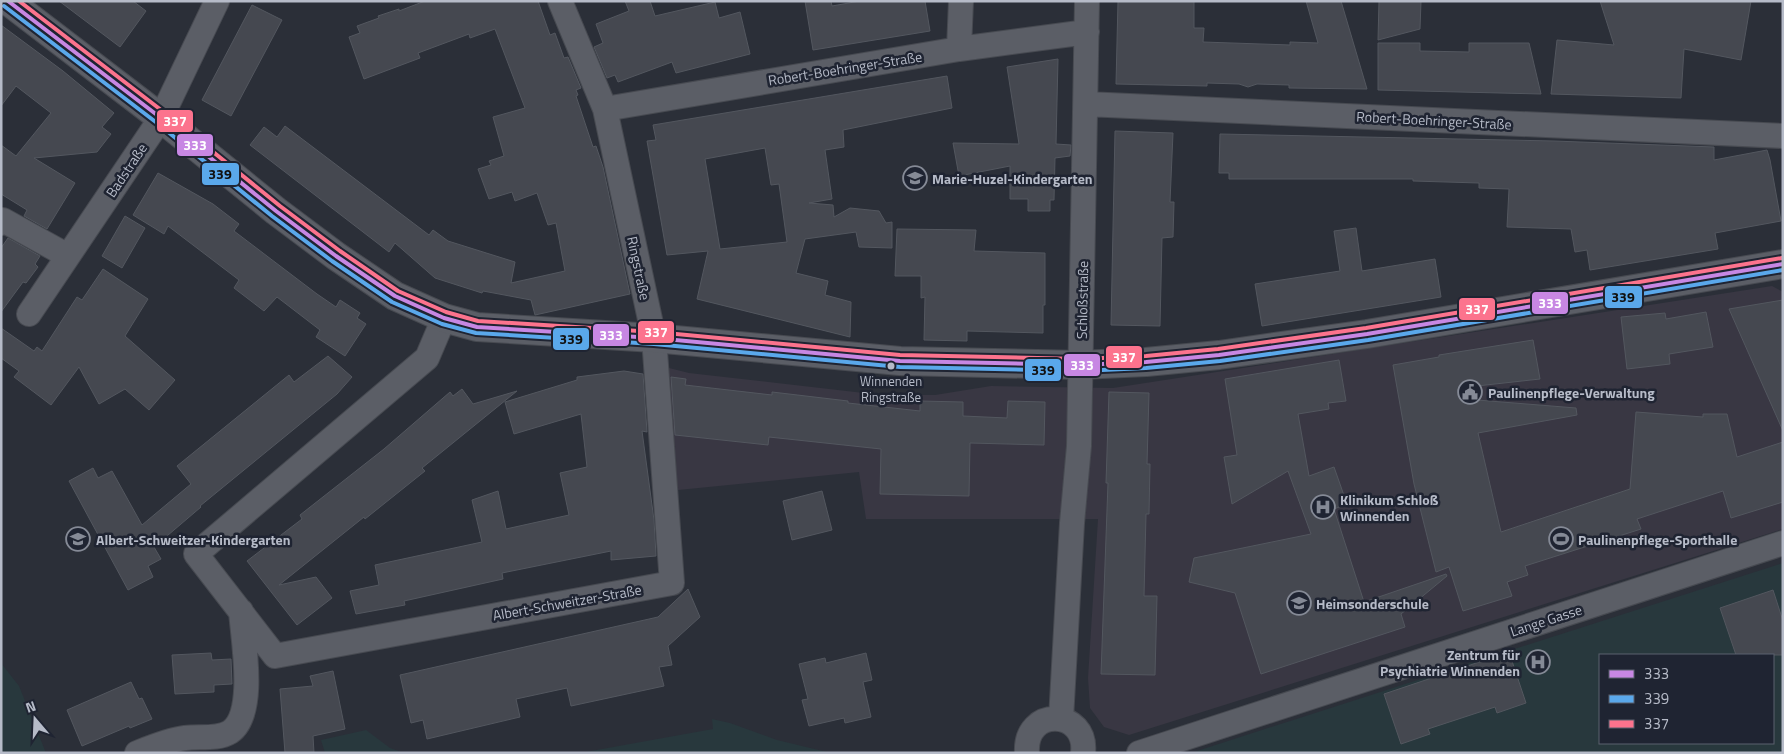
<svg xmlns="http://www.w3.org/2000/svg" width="1784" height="754" viewBox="0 0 1784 754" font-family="'Titillium Web',sans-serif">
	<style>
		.medical { fill: #393743 }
		.green { fill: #28383d; fill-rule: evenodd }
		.building { fill: #454850; stroke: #53575f; fill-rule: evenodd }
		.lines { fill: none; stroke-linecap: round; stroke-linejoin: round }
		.minor-casing { stroke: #474a51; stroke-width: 26 }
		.tertiary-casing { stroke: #474a51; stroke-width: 30 }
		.minor { stroke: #5b5e66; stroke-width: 24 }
		.tertiary { stroke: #5b5e66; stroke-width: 28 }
		.bus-1-casing { stroke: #1f2432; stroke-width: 8 }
		.bus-2-casing { stroke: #1f2432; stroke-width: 8 }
		.bus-3-casing { stroke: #1f2432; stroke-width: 8 }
		.bus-1 { stroke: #c787e3; stroke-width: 4 }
		.bus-2 { stroke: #5aa8eb; stroke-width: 4 }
		.bus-3 { stroke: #fc738d; stroke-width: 4 }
		.bus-dot { fill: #b6bbc8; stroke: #1f2432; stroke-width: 2 }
		.labels { text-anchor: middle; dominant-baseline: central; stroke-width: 5; stroke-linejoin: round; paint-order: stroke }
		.bus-label { font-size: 13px; fill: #b6bbc8; stroke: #1f2432 }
		.street-label { font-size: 14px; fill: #b6bbc8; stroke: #1f2432 }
		.poi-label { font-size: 14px; font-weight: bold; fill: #b6bbc8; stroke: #1f2432; text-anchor: start }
		.line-badge { stroke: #1f2432; stroke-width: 2 }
		.badge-label { font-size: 14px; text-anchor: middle; font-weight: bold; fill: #fff }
		.pale-badge-label { font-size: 14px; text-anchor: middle; font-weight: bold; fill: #111 }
	</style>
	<rect width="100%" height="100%" fill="#2b2f38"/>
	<path class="medical" d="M1772,286L1783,292V529L1129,735L1104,727L1090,708L1088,678L1098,519H866L859,472L668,491L661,366L689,373L881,395H935L991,386L1113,388Z"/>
	<path class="green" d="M1783,563V753H1191L1265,729ZM1600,655H1773V743H1600Z
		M1,663L19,686L46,753H1Z
		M712,719L730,723L777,740L831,753H580L713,729Z
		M366,730L390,748L404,753H325L321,740Z"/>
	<path class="building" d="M59,1H133L146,11L120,47Z
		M425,1H538L550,35L555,33L564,58L568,57L581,88L576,90L578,95L576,96L593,147L596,146L603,167L630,294L535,315L531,300L483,291L482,293L435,278L395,243L389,252L250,145L264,127L277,137L285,126L429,235L433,230L448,241L515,262L511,283L565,271L556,223L548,225L537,193L515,201L512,192L489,199L478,169L491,165L489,161L504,156L493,117L525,108L495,29L470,38L469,34L418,53L420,58L364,79L349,37L360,33L357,26L379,18L378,16L399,9V11Z
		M625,1H650L655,16L715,2L719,18L740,12L750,54L676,73L672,62L618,82L615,75L607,78L594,47L603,43L596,24L629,11Z
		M805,1H831L832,6L860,1H925L930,31L813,50Z
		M1118,1H1194V28H1204L1203,42L1290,45V42L1318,43L1306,1H1341L1367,89L1289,88V85L1257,84L1248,87L1239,84L1207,83V86L1116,84Z
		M1379,1H1421L1420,29L1378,40Z
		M1600,1H1751L1741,60L1684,49L1681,98L1551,94L1557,40L1614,45Z
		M252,5L282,20L231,116L202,100Z
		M1,25L63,71L114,113L102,127L111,134L97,152L34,158L75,183L47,229L24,216L27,210L1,194V145L16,156L51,113L16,86L1,106Z
		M1378,43H1420V51L1469,52V43H1529L1541,94L1378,90Z
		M1058,59L1056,144L1071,145L1070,156L1055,158L1054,200H1050V211H1028V199H1010V166L959,176L953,143L1019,144L1007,67Z
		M947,76L952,108L843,130L844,147L825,150L832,199L809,203L833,205L834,217L850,208L879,211L886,223L892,222V248L859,247L856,232L805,239L796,273L828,281L825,295L851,302L850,337L697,299L708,251L667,255L647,141L656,140L653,125ZM765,148L771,185L779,184L787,242L720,249L705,159Z
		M1115,131L1173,133L1170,202H1174L1173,237L1162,238L1160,326L1111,325Z
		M1220,134L1554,141L1714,147V160L1767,150L1770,160L1781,221L1715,233L1718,249L1590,270L1587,250L1575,252L1571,229L1507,227L1509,189L1479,188V183L1413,181V179H1229V173H1219Z
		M158,173L213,204L239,224L234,231L317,294L336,307L340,300L360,313L357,318L366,324L345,356L316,337L320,330L277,297L264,311L234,288L239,280L168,226L164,234L133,215Z
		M125,216L145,228L122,268L102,256Z
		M1356,228L1362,271L1435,259L1441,297L1262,326L1255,284L1340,271L1334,231Z
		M897,229L976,230L974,251L1045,253V305H1043V333L967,331V341L924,340L925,297L921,298V276H895Z
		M8,238L40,256L35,264L38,267L26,283L23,282L1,312V248Z
		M103,269L148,299L125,336L175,380L149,410L125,389L99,404L79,367L51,405L14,377L19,371L1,358V328L34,351L37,347L42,351L77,297L82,300Z
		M1783,300V431L1729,309Z
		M1706,312L1713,347L1669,354L1670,364L1627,369L1621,317L1665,313L1666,319Z
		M1533,340L1540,379L1477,386V400L1576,408L1577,415L1478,433L1501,532L1630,489L1636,412L1703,417V414H1727L1737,457L1783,442V502L1731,518L1723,491L1637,519L1641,529L1525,566L1528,575L1507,582L1512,596L1463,611L1449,567L1436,572L1414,484L1393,365L1439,357V355Z
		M328,356L352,377L337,394L200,506L201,507L154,547L161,559L148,566L153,577L128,590L69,481L93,468L98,478L112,471L142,525L191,484L177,466L289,375L294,382Z
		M1339,360L1346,401L1328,403L1329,409L1298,414L1309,476L1334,467L1347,504L1334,509L1364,602L1446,574L1447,576L1401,614L1405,627L1261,674L1235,593L1189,582L1194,558L1311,534L1288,471L1232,504L1224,457L1237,455L1225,379Z
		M624,371L643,374L647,432L642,431L654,520L656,556L611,560V551L502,573L503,579L404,601L405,605L356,614L350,591L379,585L375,565L482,542L472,500L498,491L506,529L569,515L560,473L587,467L581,414L514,434L505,402L577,380V377Z
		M671,377L686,379L685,385L772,395V392L848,401V403L920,411V401L963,402V416L1007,418L1008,401L1045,402L1044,445L970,443L969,496L880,494L881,449L769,437L768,445L675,435Z
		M462,389L473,404L517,391L422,468L425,471L365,519L364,517L279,585L316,577L332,598L297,625L247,561L302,519L300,515L384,449L450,392L453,396Z
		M1109,392L1149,393L1147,464H1150L1149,514H1146L1144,596H1157L1155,675L1101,674L1108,483H1106Z
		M822,491L832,530L792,540L783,501Z
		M688,589L700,617L668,646L672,665L659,667L664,686L571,706L567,688L516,699L520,717L427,739L423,720L411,723L400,675L658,617Z
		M1773,590L1783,621V655H1736L1720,608Z
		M1509,652L1526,703L1497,713L1495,707L1428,729L1430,734L1401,744L1384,694Z
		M211,653L212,660L231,659L232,684L214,685V692L175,694L172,655Z
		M866,653L872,680L863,682L871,717L845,723L844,718L809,726L802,700L808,699L799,664L825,658L826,663Z
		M333,671L345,729L313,736L314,753H285L280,689L313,686L310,676Z
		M131,682L139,699L142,698L152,719L130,728L129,726L82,746L67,710Z"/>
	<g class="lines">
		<g class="minor-casing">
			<path id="minor" d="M959,49L961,1
				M1086,104L1783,136
				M605,109L959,49L1087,32
				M1,223L3,220L68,256
				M29,314L161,118L217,1
				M444,318L427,358L196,554L275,656L672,583L654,338L605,109L560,1
				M1061,719L1072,523L1079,446L1087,1
				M137,753C152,747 169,740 185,738C199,736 217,740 230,732C257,714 243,640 241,611
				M1027,753C1024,706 1088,709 1083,753
				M1139,753L1783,543"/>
		</g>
		<g class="tertiary-casing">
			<path id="tertiary" d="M8,1L161,118L276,211L336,256L395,296L444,318L477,327L654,338L900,361L1080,365L1146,362L1219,355L1367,334L1783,264"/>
		</g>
		<use href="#minor" class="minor"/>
		<use href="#tertiary" class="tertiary"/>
		<g class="bus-1-casing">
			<path id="bus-1" d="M8,1L161,118L276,211L336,256L395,296L444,318L477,327L654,338L900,361L1080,365L1146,362L1219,355L1367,334L1783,264"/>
		</g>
		<g class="bus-2-casing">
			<path id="bus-2" d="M4,6L157,123L272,216L332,261L392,302L442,324L476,333L654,344L900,367L1080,371L1146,368L1220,361L1368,340L1783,270"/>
		</g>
		<g class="bus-3-casing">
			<path id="bus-3" d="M19,1L165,113L280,206L340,251L398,291L446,312L478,321L655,332L900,355L1080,359L1146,356L1218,349L1366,328L1782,258"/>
		</g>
		<use href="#bus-1" class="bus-1"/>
		<use href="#bus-2" class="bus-2"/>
		<use href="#bus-3" class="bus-3"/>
	</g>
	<defs>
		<g id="school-ring" transform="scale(1.25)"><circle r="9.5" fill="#1f2432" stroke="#858a96" stroke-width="1.5"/><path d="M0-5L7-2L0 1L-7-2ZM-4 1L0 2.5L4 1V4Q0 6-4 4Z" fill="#858a96"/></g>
		<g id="civic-ring" transform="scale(1.25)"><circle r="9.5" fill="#1f2432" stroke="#858a96" stroke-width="1.5"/><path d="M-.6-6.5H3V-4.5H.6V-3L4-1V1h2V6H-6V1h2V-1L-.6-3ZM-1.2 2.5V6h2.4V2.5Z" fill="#858a96"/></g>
		<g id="hospital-ring" transform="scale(1.25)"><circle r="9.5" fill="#1f2432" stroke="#858a96" stroke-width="1.5"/><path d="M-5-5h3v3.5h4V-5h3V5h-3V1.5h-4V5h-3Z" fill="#858a96"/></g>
		<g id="stadium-ring" transform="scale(1.25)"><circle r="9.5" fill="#1f2432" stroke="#858a96" stroke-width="1.5"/><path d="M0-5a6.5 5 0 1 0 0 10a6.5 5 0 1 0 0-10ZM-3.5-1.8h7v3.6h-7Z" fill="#858a96"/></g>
	</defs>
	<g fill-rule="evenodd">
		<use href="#school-ring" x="915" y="178"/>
		<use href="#civic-ring" x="1470" y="392"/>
		<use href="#hospital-ring" x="1323" y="507"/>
		<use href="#school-ring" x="78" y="539"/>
		<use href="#stadium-ring" x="1561" y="539"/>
		<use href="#school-ring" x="1299" y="603"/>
		<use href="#hospital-ring" x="1538" y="662"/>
	</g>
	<circle class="bus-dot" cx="891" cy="366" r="4.5"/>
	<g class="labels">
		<g class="bus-label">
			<text x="891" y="381">Winnenden<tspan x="891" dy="16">Ringstraße</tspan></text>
		</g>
		<g class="street-label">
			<text transform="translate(845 68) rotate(-9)">Robert-Boehringer-Straße</text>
			<text transform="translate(1434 120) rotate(3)">Robert-Boehringer-Straße</text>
			<text transform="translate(126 170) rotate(-56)">Badstraße</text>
			<text transform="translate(639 268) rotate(78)">Ringstraße</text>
			<text transform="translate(1082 300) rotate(-89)">Schloßstraße</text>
			<text transform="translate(567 602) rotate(-10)">Albert-Schweitzer-Straße</text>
			<text transform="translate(1546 620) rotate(-18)">Lange Gasse</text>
		</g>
		<g class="poi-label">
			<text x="932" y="178">Marie-Huzel-Kindergarten</text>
			<text x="1488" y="392">Paulinenpflege-Verwaltung</text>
			<text x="1340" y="499">Klinikum Schloß<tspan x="1340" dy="16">Winnenden</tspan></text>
			<text x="96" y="539">Albert-Schweitzer-Kindergarten</text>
			<text x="1578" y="539">Paulinenpflege-Sporthalle</text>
			<text x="1316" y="603">Heimsonderschule</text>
			<text x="1520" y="654" text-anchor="end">Zentrum für<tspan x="1520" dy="16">Psychiatrie Winnenden</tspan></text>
		</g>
	</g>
	<g class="line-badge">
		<rect x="156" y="109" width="38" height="24" rx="5" fill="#fc738d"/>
		<rect x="176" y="133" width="38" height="24" rx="5" fill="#c787e3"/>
		<rect x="201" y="162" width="39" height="24" rx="5" fill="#5aa8eb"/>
		<rect x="1604" y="285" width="39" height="24" rx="5" fill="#5aa8eb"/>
		<rect x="1531" y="291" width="38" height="24" rx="5" fill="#c787e3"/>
		<rect x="1458" y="297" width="38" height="24" rx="5" fill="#fc738d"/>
		<rect x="637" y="320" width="38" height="24" rx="5" fill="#fc738d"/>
		<rect x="592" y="323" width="38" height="24" rx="5" fill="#c787e3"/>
		<rect x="552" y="327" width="38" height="24" rx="5" fill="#5aa8eb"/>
		<rect x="1105" y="345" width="38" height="24" rx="5" fill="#fc738d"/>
		<rect x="1063" y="353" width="38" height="24" rx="5" fill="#c787e3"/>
		<rect x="1024" y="358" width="38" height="24" rx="5" fill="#5aa8eb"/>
	</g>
	<g class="badge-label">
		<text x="175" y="126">337</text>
		<text x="195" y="150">333</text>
		<text x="1550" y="308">333</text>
		<text x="1477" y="314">337</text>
		<text x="656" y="337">337</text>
		<text x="611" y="340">333</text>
		<text x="1124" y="362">337</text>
		<text x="1082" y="370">333</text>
	</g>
	<g class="pale-badge-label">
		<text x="220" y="179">339</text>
		<text x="1623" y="302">339</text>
		<text x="571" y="344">339</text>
		<text x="1043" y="375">339</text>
	</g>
	<rect width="1784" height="754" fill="none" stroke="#b6bbc8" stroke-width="5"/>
	<rect x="1599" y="654" width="175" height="90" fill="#1f2432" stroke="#5b606e"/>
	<rect x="1609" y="670" width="25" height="8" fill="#c787e3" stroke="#5b606e"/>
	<text x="1644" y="679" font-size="15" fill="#b6bbc8">333</text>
	<rect x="1609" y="695" width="25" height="8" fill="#5aa8eb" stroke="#5b606e"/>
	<text x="1644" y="704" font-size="15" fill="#b6bbc8">339</text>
	<rect x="1609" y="720" width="25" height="8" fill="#fc738d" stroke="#5b606e"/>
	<text x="1644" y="729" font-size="15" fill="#b6bbc8">337</text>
	<g transform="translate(35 719) rotate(341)" stroke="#1f2432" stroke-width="4" paint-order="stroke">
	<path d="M0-4L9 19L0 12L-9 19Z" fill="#b6bbc8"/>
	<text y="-8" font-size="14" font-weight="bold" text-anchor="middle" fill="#b6bbc8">N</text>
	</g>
</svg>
